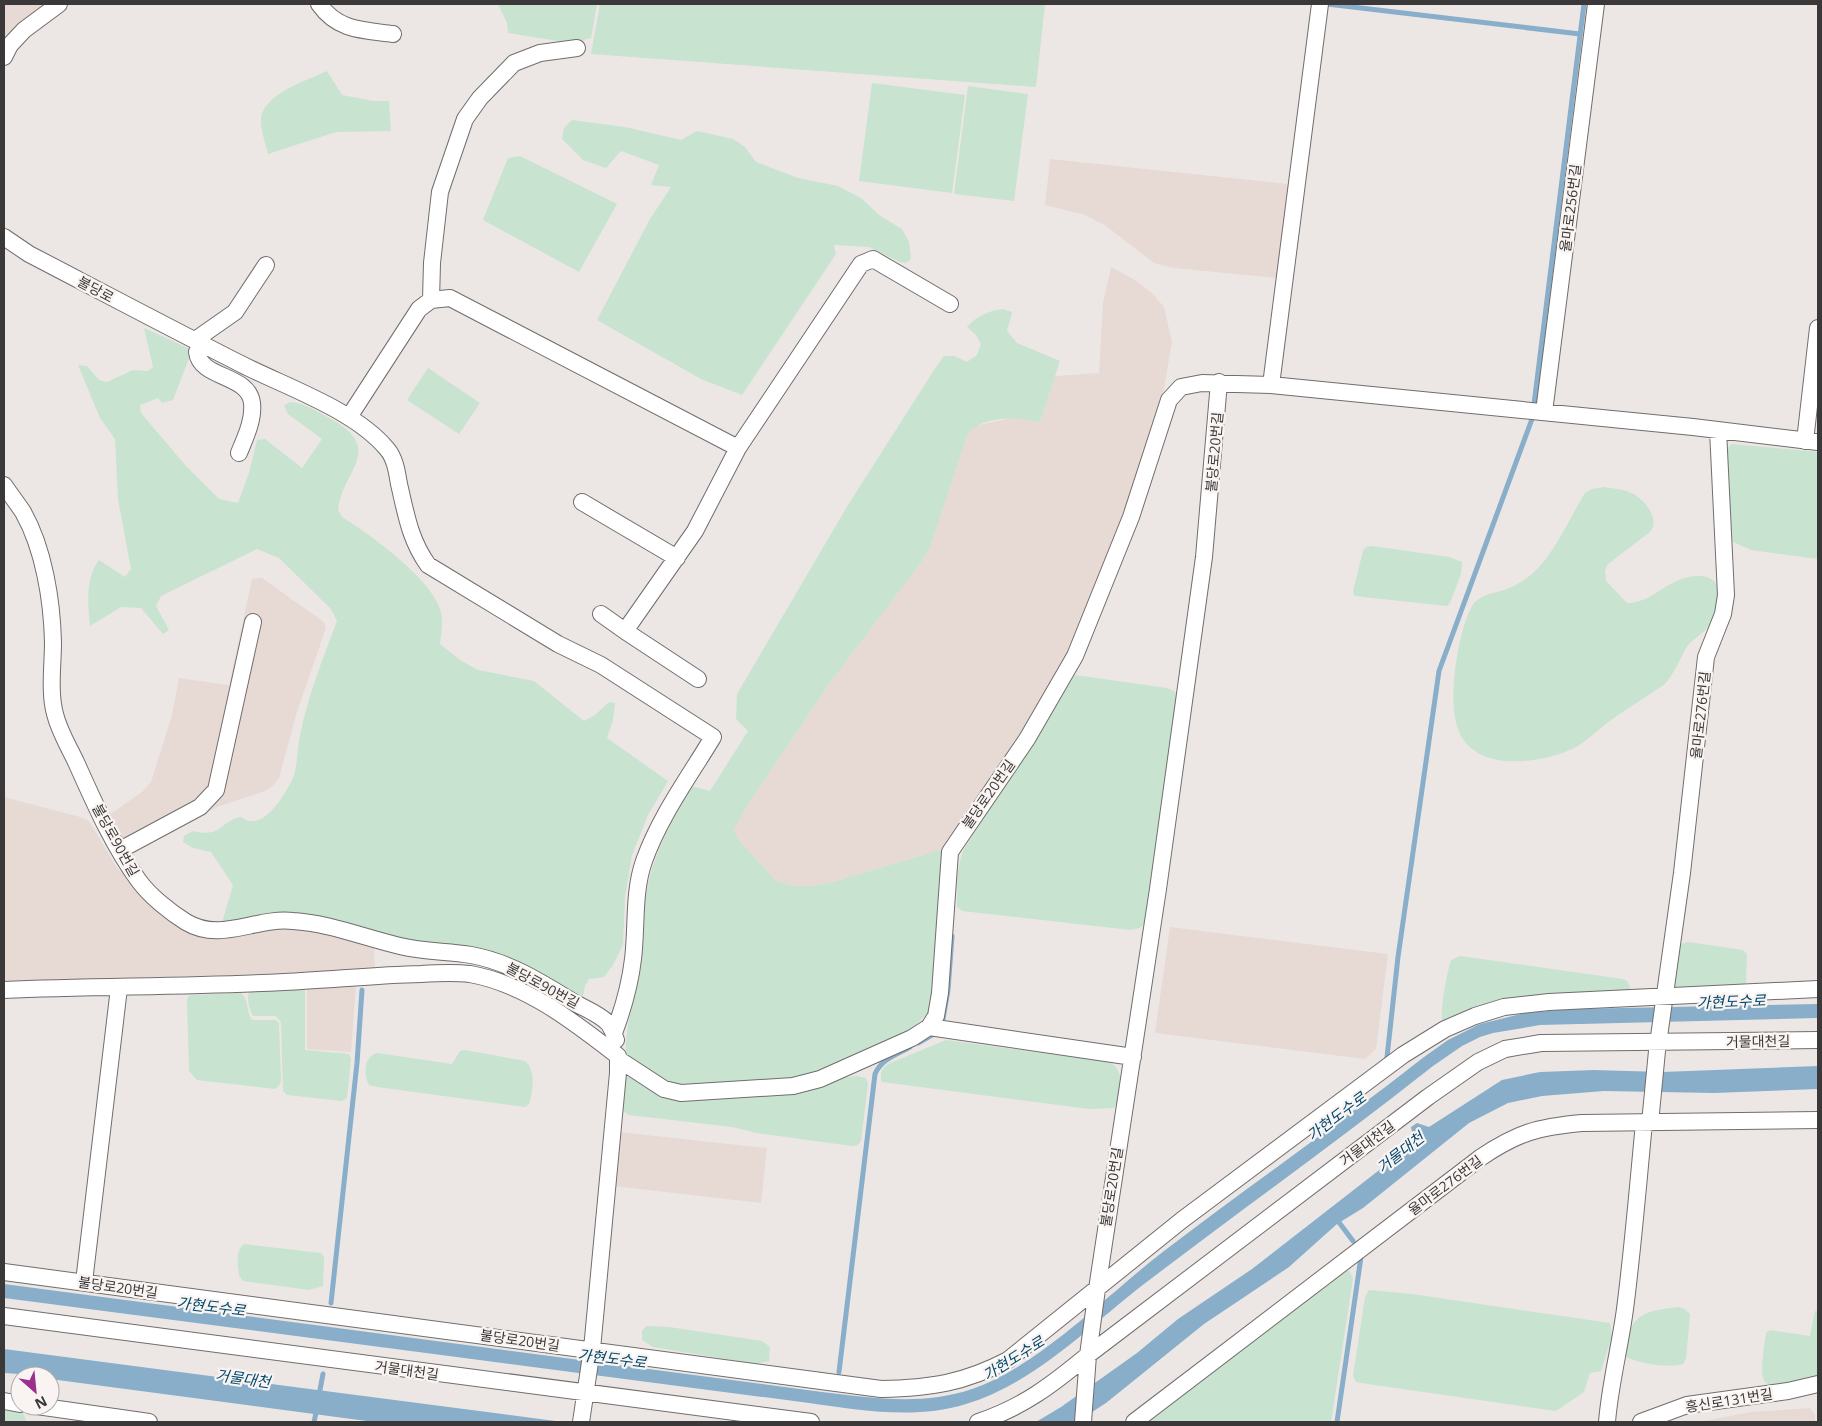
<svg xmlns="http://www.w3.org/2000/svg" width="1822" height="1426" viewBox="0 0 1822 1426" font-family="'Open Sans','Noto Sans KR',sans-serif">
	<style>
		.built { fill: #e7dad5 }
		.green { fill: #c8e3cf }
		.water { fill: #88aeca }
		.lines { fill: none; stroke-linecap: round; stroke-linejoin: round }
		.stream { stroke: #88aeca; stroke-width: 5 }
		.minor-casing { stroke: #716d6c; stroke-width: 18 }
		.minor { stroke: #fff; stroke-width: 16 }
		.labels { text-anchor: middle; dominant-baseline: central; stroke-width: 4.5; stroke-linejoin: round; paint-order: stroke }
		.street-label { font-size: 14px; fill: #3a3838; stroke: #f9f4f2 }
		.water-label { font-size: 15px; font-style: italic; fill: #00476c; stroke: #f9f4f2 }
	</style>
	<rect width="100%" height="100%" fill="#ece7e5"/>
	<path class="built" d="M4,4H48L4,42Z
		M1050,159L1288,184L1278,278L1173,268L1154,263L1106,226L1085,215L1045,205Z
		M1111,267L1135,280L1152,293L1164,307L1172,342L1162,400L1123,521L1069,653L1019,740L943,849L833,882L812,886H793L776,881L738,839L734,829L737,820L832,680L923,560L931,545L968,433L975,426L1015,417L1040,422L1055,376L1099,373L1103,303Z
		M262,578L324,622L326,628L297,712L279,778L273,786L265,791L220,806L129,852L109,815L142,792L151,782L172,715L179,678L229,685L252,579Z
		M4,797L80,817L89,821L117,868L173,922L186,931L203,937L293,925L374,945L375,971L4,981Z
		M1170,927L1388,954L1376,1049L1365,1059L1155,1033Z
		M356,984L351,1052L307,1049V986Z
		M619,1132L767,1148L761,1203L613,1186Z
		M1810,1408L1815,1414V1422H1699L1751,1412Z"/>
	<path class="green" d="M498,4H597L591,38L570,43L508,33L507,23Z
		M600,4H1045L1036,87L591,54Z
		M327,71L342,95L373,101H389L391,131L336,132L268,154C266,145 262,134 261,124C258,95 306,81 327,71Z
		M872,83L965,95L952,193L859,181Z
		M968,86L1028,94L1014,201L954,194Z
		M572,120L625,127L681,140L697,131L733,139L745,147L756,162L798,178L838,186L861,198L879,215L902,229L909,242L911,259L906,263L900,262L869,247L834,245L836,254L742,395L701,379L597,320L650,219L671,187L651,185L659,165L621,151L606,168L583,160L562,139L564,128Z
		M520,156L617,204L579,272L483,220L508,158Z
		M1003,309L1012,312L1007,331L1017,343L1060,361L1040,422C1018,417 985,415 968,433L931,545L923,560L832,680L748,804L734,829L738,839L776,881L793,886H812L833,882L943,849L934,992L930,1011L907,1033L811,1075L785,1080L693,1086L676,1085L659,1079L626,1056C624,1029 634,1003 638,976C644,940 641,901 653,866C662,838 677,812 691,786L710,791L748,731L736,719L737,694L848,505L936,367L944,356H954L967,362L977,355L981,344L976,335L967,327C977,316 988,311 1003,309Z
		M144,328L192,350L173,400L162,403L158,398L140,405L141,413L186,466L219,499L238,503L249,473L257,440L265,439L302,468L322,439L288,414L284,406L290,402C305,403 318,412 331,419C386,450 342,470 338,510L342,517C371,535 430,578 440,609C444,619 441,634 440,644L460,660L478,670L534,681L584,721L595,715L609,702L615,703L613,720L607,738L668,781L648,815L632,855L625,897L623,945L613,965L604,977L589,979L585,986L583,996L575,997L419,945L300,915L221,926L233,885L211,852L193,848L183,842L184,836L193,831C223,838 218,822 241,817C262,834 284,796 292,780C298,767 297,749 300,735C308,696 323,658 337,621L331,609L279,558L257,549L161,596L156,606L169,630L163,634L141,608L121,607L90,626C88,605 85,578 99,560L125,577L131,569L118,499L115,439L100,418L78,365L87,366L99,380L107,382L133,370L148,371L153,367Z
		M428,368L480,403L459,434L407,400Z
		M1732,444L1818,452V559L1751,550L1733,542L1731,535L1727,454L1728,448Z
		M1604,487C1614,489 1626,489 1635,495C1647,502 1660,521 1650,532L1608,564L1605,571L1606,581L1627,603C1650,603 1662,585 1682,579C1722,566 1726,596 1710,624C1705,634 1692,638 1686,648C1679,661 1675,672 1665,684C1648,696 1629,707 1611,720C1597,730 1583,746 1565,752C1535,763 1484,770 1463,739C1444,713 1457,638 1470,610C1476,596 1490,594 1504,590C1514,587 1525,580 1533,573C1554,555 1570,517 1585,493L1592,489Z
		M1372,546L1449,557L1462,562L1461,574L1450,603L1447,606L1354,596L1353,591L1363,551L1366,547Z
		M1075,675L1167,688L1174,691L1177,695L1146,922L1140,928L1130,930L962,911L957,907C957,887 956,868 964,849Z
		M1688,942L1743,950L1747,954L1746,983L1741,987L1676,989L1672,984L1680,944Z
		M1460,956L1623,979L1627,981L1630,987L1629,991L1443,1024C1439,1012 1447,973 1451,960Z
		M305,988V1050L349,1054L351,1059L347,1098L342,1101L287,1095L283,1091L281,1022L276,1016H253C249,1008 246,998 250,990Z
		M241,993C249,1000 246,1012 252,1020H276L279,1023L281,1081L279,1086L275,1089L197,1080L189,1071L187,999L190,995Z
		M946,1040L1109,1062C1125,1069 1123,1095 1114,1108L1089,1109L882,1082C879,1074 882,1068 888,1064Z
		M465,1050L525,1061C536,1070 533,1092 529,1104L525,1107L377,1087L369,1085C363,1073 364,1057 377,1053L452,1064L460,1051Z
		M857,1076L866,1078L868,1084L861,1141L858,1145L852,1146L757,1133L732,1127L629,1115L623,1111V1082L627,1077H633L665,1097Z
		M244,1244L321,1253L324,1257L323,1286L309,1290L243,1281L239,1276C238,1266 235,1250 244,1244Z
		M1345,1271H1350L1353,1279L1331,1422H1145Z
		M1369,1290L1412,1294L1610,1323L1612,1336L1601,1371L1590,1373L1584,1392L1556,1411L1361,1383L1356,1382L1353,1376L1365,1297Z
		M1678,1307L1685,1309L1690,1314L1686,1359L1683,1364C1669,1368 1637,1364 1625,1356C1630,1314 1640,1312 1678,1307Z
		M1815,1311H1818V1378C1759,1390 1757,1395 1766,1333L1770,1330L1810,1336Z
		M646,1326L669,1327L762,1341L770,1347L769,1361L756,1364L653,1347L642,1340V1331Z
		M4,1409C14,1410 26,1410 26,1422H4Z"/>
	<path class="water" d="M1818,1004V1018L1540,1025L1493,1033L1480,1037L1462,1046L1433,1066C1341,1139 1245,1207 1152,1278C1093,1322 1038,1382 966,1404C914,1420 861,1410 809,1403L4,1298V1284L822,1392C873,1398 922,1406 972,1389C1038,1367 1108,1294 1164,1251C1250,1185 1339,1124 1424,1057L1448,1040L1480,1024L1525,1013L1573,1009Z
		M1818,1066V1089L1714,1093L1604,1091L1542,1096L1508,1103L1469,1123L1363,1208L1337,1224L1289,1267L1204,1324L1106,1403L1077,1422H1036L1061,1407L1137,1353L1178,1319L1252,1269L1387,1164L1411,1143L1413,1137L1411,1127L1417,1123L1429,1127L1502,1080L1540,1072L1594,1070L1662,1072Z
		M4,1349L563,1422H374L50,1379V1376L4,1373Z"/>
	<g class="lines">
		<path class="stream" d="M1327,4L1580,34
			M1534,404L1584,4
			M943,1019L948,990L952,936
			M918,1043L932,1035
			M1387,1057L1398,957L1439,671L1532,419
			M1335,1217L1353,1241
			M331,1303L357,1063L362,990
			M839,1372L875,1074C881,1059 896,1055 910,1047
			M319,1395L323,1374
			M314,1422L317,1408
			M1337,1422L1361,1257"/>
		<g class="minor-casing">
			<path id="minor" d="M319,4C338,31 363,30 393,34
				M4,57L10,45L24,30L59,4
				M4,237L29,254C100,291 170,328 241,364C286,387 355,410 387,449C395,458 397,472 399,484C406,514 410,540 428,565L558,644L601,665L713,737C689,777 660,816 644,861C633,892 637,927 633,959C630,985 623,1009 614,1033
				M431,300L432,263L440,192L465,119L480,98L514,63L540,53L577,48
				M195,340L235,312L266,265
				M200,343L197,352C200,379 249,374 252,403C254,420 245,438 239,453
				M1271,385L1320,4
				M1544,412L1596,4
				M349,417L419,309L431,300L450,298L738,448
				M1805,441L1818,328
				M4,485C10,494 17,503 23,512C44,549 52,601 53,642C53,665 49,692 55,714C59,731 69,747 76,762C94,802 113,846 139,881C150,896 170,912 186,922C221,943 255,917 293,921C329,923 365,938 400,946C423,952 448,951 471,955C510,962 542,983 575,1003C586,1009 599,1014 608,1023C612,1028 614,1034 616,1040
				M582,502L677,558
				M601,614L625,631
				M698,679L625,631L695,531L738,448L861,264L873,259L950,304
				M120,850L200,807L216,790L253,622
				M4,990C97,986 191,987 284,982C330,980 375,975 421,974C436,973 454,972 470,974C526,984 574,1022 618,1056V1073L592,1349L581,1422
				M929,1027L1133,1057
				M618,1059L664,1089L681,1093L793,1086L820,1079L912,1038L929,1027L936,1016L940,993L950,852L1027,739L1075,656L1131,517L1169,400L1181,387L1202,383L1271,385L1693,427L1818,442
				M1650,1123L1657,1051L1682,873L1706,657L1723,614L1726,595L1718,430
				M4,1272L881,1389C931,1388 964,1383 1008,1360L1182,1220L1403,1055L1445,1029L1475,1016L1504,1007L1549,1002L1818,989
				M84,1282L119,988
				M4,1316L811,1422
				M4,1401L20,1404
				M37,1406L149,1422
				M978,1422C1022,1408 1053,1384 1088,1355L1428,1097L1478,1062L1505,1049L1541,1043L1818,1040
				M1083,1422L1088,1355L1097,1289L1158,889L1204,557L1219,382
				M1134,1422L1480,1158C1517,1133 1537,1127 1582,1123L1818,1120
				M1607,1422C1610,1384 1620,1347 1625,1309C1633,1247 1638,1185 1644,1123
				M1641,1422L1687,1405L1788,1391L1818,1384"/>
		</g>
		<use href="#minor" class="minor"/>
	</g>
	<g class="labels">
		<g class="street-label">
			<text transform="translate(1570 208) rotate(-83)">율마로256번길</text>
			<text transform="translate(96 289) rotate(28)">불당로</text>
			<text transform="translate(1214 452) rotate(-85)">불당로20번길</text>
			<text transform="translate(1700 715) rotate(-84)">율마로276번길</text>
			<text transform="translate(988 794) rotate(-55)">불당로20번길</text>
			<text transform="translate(116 840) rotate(61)">불당로90번길</text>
			<text transform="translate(543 985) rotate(28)">불당로90번길</text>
			<text transform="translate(1758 1041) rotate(-1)">거물대천길</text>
			<text transform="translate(1367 1143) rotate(-37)">거물대천길</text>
			<text transform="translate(1445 1185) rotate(-37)">율마로276번길</text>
			<text transform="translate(1111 1187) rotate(-81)">불당로20번길</text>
			<text transform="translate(118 1287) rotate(8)">불당로20번길</text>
			<text transform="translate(520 1340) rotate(8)">불당로20번길</text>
			<text transform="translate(407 1370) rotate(8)">거물대천길</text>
			<text transform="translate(1729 1400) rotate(-9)">흥신로131번길</text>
		</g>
		<g class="water-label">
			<text transform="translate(1731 1001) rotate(-2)">가현도수로</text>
			<text transform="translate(1336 1116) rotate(-37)">가현도수로</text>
			<text transform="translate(1400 1152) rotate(-38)">거물대천</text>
			<text transform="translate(211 1306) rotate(7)">가현도수로</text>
			<text transform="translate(612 1358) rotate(7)">가현도수로</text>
			<text transform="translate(1013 1358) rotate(-32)">가현도수로</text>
			<text transform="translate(243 1378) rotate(8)">거물대천</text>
		</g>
	</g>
	<rect width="1822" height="1426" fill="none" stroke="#3a3838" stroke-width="10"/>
	<g transform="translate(35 1391) rotate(153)"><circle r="24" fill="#f9f4f2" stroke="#ada9a8"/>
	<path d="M0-4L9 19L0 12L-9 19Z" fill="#9b2e8f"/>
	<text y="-8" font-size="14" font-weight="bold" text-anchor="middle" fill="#3a3838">N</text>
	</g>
</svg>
